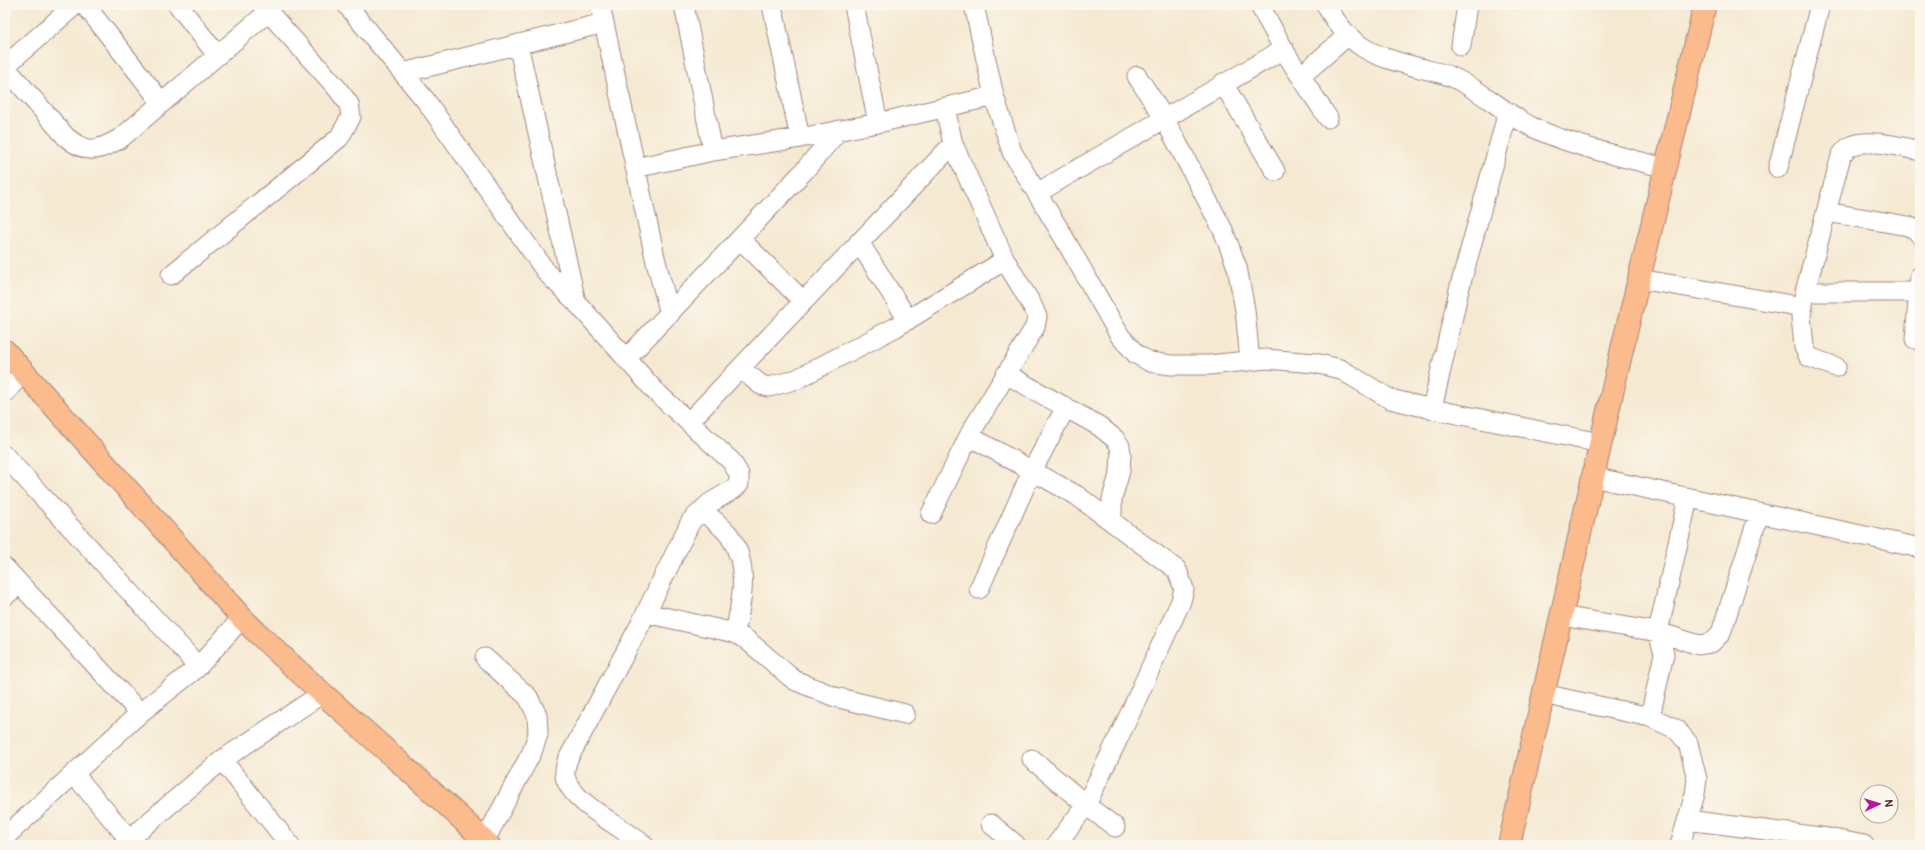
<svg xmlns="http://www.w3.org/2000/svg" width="1925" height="850" viewBox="0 0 1925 850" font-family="Pangolin,sans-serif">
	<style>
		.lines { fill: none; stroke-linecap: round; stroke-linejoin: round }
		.minor-casing { stroke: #a0847e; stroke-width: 21 }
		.major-casing { stroke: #a0847e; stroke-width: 24 }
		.minor { stroke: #fff; stroke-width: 19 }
		.major { stroke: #fbbb8c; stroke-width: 22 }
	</style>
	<rect width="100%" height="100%" fill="#fbf7ec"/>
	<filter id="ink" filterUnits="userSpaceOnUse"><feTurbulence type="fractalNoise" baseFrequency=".025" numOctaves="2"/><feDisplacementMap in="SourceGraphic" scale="8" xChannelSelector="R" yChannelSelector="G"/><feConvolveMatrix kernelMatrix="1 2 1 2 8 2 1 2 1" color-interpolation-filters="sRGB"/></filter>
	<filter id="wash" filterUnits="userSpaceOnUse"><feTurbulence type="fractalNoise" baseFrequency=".012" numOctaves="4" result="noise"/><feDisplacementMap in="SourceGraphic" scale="16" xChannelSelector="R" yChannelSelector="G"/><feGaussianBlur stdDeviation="0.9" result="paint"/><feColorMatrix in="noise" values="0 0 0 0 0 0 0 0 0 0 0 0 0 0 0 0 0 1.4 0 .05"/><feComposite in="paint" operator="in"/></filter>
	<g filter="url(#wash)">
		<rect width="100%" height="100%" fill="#f5e9d2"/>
	</g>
	<g filter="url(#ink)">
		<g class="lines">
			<g class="minor-casing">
				<path id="minor" d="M85,5L162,103
					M178,5L217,55
					M347,5L426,101L547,273L576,302L656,392L731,461L739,474V484L734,489L710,503L691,521L639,627L567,761C566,765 564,772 565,776C570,802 624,828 644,845
					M600,5L656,262L670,314
					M684,5L713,151
					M772,5L800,138
					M854,5L878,123
					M974,5L994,96L1012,152L1060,231L1120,336L1136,354L1150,362L1171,365H1209L1266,359L1315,363L1340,369L1390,399L1432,409L1600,443
					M1326,5C1350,49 1374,56 1420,68C1431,71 1442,73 1452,77C1481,90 1504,113 1532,127C1574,147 1621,156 1665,168
					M1260,6L1288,57L1328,118
					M518,44L576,302
					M1461,46L1467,5
					M5,66L75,5
					M5,67L66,137C88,155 98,151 121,138L268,12
					M403,73L604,23
					M1137,76L1164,118L1223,230L1237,267L1245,310L1250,361
					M1301,76L1347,36
					M1223,83L1275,171
					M635,168L713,151L800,138L878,123L994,96
					M1778,168L1820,5
					M1037,193L1284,49
					M1826,212L1908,226L1916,230L1920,235
					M740,239L803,301
					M859,242L908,320
					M171,275L339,138L351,117L349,104L336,87L262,5
					M1639,279L1803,307
					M1805,292H1918
					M1915,339L1920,276
					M626,359L804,171L839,130
					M1836,367L1809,357L1804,347L1801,316L1805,292L1841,156C1843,153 1846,149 1849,147C1866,137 1902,147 1920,151
					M740,368L761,385L769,387L797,379L896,327L1005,260
					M1006,374L1099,426L1115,439L1120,446L1121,455L1120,471L1112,499V522
					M5,393L23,372
					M1432,409L1459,290L1508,112
					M689,422L953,144
					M969,436L1076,495L1177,570L1184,589L1181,601L1127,720L1086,805L1056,845
					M5,456L188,655L197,668
					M1593,477L1920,548
					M702,510C711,518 722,526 729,535C750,564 742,600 735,633
					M931,514L971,432L1035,327L1037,317L1032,305L1005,260L953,144L945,108
					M5,568L140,713
					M979,589L1032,471L1066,407
					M5,596L19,584
					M646,613L735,633L747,640L794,680L835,697L905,714
					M1561,616L1658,632L1699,645L1711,643L1721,633L1759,514
					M1543,694L1650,717L1676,729L1688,743L1697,779L1695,794L1680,845
					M1650,717L1664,654L1658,632L1688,498
					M1032,759L1086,805L1115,827
					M222,760L290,845
					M74,774L129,839
					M1687,820L1828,838L1864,845
					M991,824L1016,845
					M5,837L140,713L197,668L242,618
					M485,840L532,752L538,734L537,715L528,697L485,658
					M122,845L222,760L323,693"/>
			</g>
			<g class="major-casing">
				<path id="major" d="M5,351L242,618C322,697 409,767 489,845
					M1509,845L1623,345L1705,5"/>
			</g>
			<use href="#minor" class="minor"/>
			<use href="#major" class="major"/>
		</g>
	</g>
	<rect width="1925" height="850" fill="none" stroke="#fbf7ec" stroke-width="20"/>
	<g transform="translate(1879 804) rotate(86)"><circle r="19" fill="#fbf7ec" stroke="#b4a19f"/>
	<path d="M0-3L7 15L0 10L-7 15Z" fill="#b5179e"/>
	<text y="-6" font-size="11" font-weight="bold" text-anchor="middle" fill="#4a1f2b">N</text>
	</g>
</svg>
